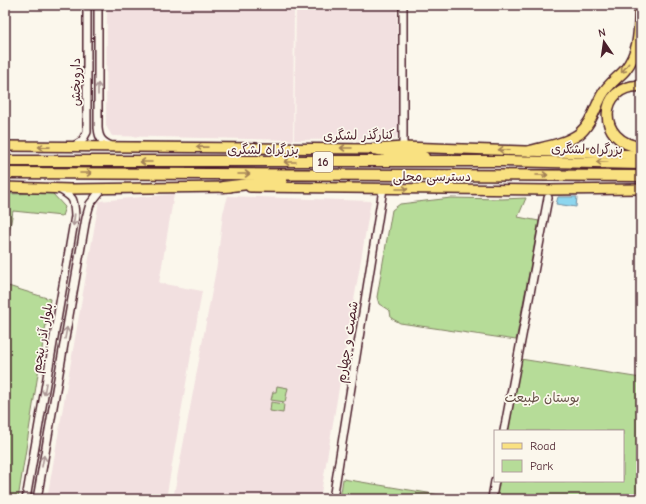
<svg xmlns="http://www.w3.org/2000/svg" width="646" height="504" viewBox="0 0 646 504" font-family="'Comic Neue','Playpen Sans Arabic',sans-serif">
	<style>
		.built { fill: #f2e0e0 }
		.green { fill: #b6dc98; stroke: #807e62 }
		.water { fill: #8dd6ee; stroke: #728da0 }
		.lines { fill: none; stroke-linecap: round; stroke-linejoin: round }
		.minor-casing { stroke: #4a1f2b; stroke-width: 10 }
		.major-casing { stroke: #4a1f2b; stroke-width: 12 }
		.highway-casing { stroke: #4a1f2b; stroke-width: 13 }
		.minor { stroke: #fbf7ec; stroke-width: 7 }
		.major { stroke: #f9e181; stroke-width: 9 }
		.highway { stroke: #f9e181; stroke-width: 10 }
		.oneway { stroke: #a28056 }
		.oneway2 { stroke: #ab9695 }
		.labels { text-anchor: middle; dominant-baseline: central; stroke-width: 3.5; stroke-linejoin: round; paint-order: stroke }
		.shield { fill: #fbf7ec; stroke: #7f6065; stroke-width: 1 }
		.shield-label { font-size: 12px; font-weight: bold; fill: #4a1f2b }
		.street-label { font-size: 13px; fill: #4a1f2b; stroke: #fbf7ec }
		.park-label { font-size: 13px; fill: #654e46; stroke: #fbf7ec }
	</style>
	<rect width="100%" height="100%" fill="#fbf7ec"/>
	<filter id="ink" filterUnits="userSpaceOnUse"><feTurbulence type="fractalNoise" baseFrequency=".025" numOctaves="2"/><feDisplacementMap in="SourceGraphic" scale="8" xChannelSelector="R" yChannelSelector="G"/><feConvolveMatrix kernelMatrix="1 2 1 2 8 2 1 2 1" color-interpolation-filters="sRGB"/></filter>
	<g filter="url(#ink)">
		<path class="built" d="M107,5H294L293,140L112,136L106,126Z
			M296,5H397L398,134L395,139L294,140Z
			M174,194L159,283L202,291L166,499H47L99,201Z
			M228,196L371,201L320,499H173L217,264L223,213Z"/>
		<path class="green" d="M52,193L65,207L62,216L13,211L5,254V194Z
			M451,198L502,199L526,198L518,217L539,221L516,340L400,323L391,318L390,311L379,304L377,297L392,210L400,204Z
			M5,285L50,299L18,499H5Z
			M514,358L641,378V499H490L495,467V481H623V431H501Z
			M277,386L288,388L285,402L271,400L273,392H276Z
			M271,402L284,404L283,413L270,411Z
			M343,479L464,499H340Z"/>
		<path class="water" d="M558,197H577L576,207L556,204Z"/>
		<g class="lines">
			<g class="minor-casing">
				<path id="minor" d="M98,5V128C99,139 102,142 113,147
					M403,5V147
					M74,146L82,141L87,132V5
					M504,431L548,198
					M492,498L495,481
					M26,499L75,216C74,198 74,198 59,189
					M37,499L86,218L90,204L102,189
					M333,499L383,189"/>
			</g>
			<g class="major-casing">
				<path id="major" d="M5,146L373,149L403,147L641,155
					M5,187L70,189L230,187
					M250,187L549,190L641,189"/>
			</g>
			<g class="highway-casing">
				<path id="highway" d="M641,86C597,84 596,143 641,147
					M373,149L424,157
					M530,151C545,147 565,144 579,134C591,124 595,108 602,95C608,84 618,78 625,70C641,50 639,28 640,5
					M5,161H503L641,164
					M5,173L641,176
					M223,187L282,180"/>
			</g>
			<use href="#minor" class="minor"/>
			<use href="#major" class="major"/>
			<use href="#highway" class="highway"/>
		</g>
		<defs><path id="oneway-shaft" d="M-6 0H5M1.5-3L5.5 0L1.5 3" fill="none" stroke-width="1.6" stroke-linecap="round" stroke-linejoin="round"/></defs>
		<g class="oneway">
			<use href="#oneway-shaft" transform="translate(625 68) rotate(128)"/>
			<use href="#oneway-shaft" transform="translate(44 147) rotate(-179)"/>
			<use href="#oneway-shaft" transform="translate(202 147) rotate(-179)"/>
			<use href="#oneway-shaft" transform="translate(346 148) rotate(-180)"/>
			<use href="#oneway-shaft" transform="translate(504 150) rotate(-178)"/>
			<use href="#oneway-shaft" transform="translate(146 162) rotate(-180)"/>
			<use href="#oneway-shaft" transform="translate(290 162) rotate(-180)"/>
			<use href="#oneway-shaft" transform="translate(602 162) rotate(-178)"/>
			<use href="#oneway-shaft" transform="translate(86 173)"/>
			<use href="#oneway-shaft" transform="translate(244 174)"/>
			<use href="#oneway-shaft" transform="translate(542 175)"/>
			<use href="#oneway-shaft" transform="translate(402 189)"/>
		</g>
		<g class="oneway2">
			<use href="#oneway-shaft" transform="translate(98 89) rotate(-90)"/>
			<use href="#oneway-shaft" transform="translate(74 220) rotate(97)"/>
			<use href="#oneway-shaft" transform="translate(66 333) rotate(-80)"/>
			<use href="#oneway-shaft" transform="translate(45 389) rotate(100)"/>
			<use href="#oneway-shaft" transform="translate(43 461) rotate(-80)"/>
		</g>
	</g>
	<g class="labels">
		<rect class="shield" x="313" y="152" width="20" height="20" rx="3"/>
		<g class="shield-label">
			<text x="323" y="162">16</text>
		</g>
		<g class="street-label">
			<text transform="translate(75 82) rotate(-90)">داروپخش</text>
			<text transform="translate(359 135) rotate(-1)">کنارگذر لشگری</text>
			<text x="263" y="149">بزرگراه لشگری</text>
			<text transform="translate(587 149) rotate(1)">بزرگراه لشگری</text>
			<text x="432" y="176">دسترسی محلی</text>
			<text transform="translate(42 338) rotate(-80)">بلوار آذر پنجم</text>
			<text transform="translate(347 342) rotate(-81)">شصت و چهارم</text>
		</g>
		<g class="park-label">
			<text x="542" y="397">بوستان طبیعت</text>
		</g>
	</g>
	<rect width="646" height="504" fill="none" stroke="#fbf7ec" stroke-width="20"/>
	<rect x="10" y="10" width="626" height="484" fill="none" stroke="#4a1f2b" stroke-width="1.5" filter="url(#ink)"/>
	<rect x="494" y="430" width="130" height="52" fill="#fbf7ec" stroke="#b4a19f"/>
	<rect x="502" y="443" width="20" height="6" fill="#f9e181" stroke="#b4a19f"/>
	<text x="530" y="450" font-size="12" fill="#4a1f2b">Road</text>
	<rect x="502" y="460" width="20" height="12" fill="#b6dc98" stroke="#b4a19f"/>
	<text x="530" y="470" font-size="12" fill="#4a1f2b">Park</text>
	<g transform="translate(604 42) rotate(347)" stroke="#fbf7ec" stroke-width="3" paint-order="stroke">
	<path d="M0-3L7 15L0 10L-7 15Z" fill="#4a1f2b"/>
	<text y="-6" font-size="11" font-weight="bold" text-anchor="middle" fill="#4a1f2b">N</text>
	</g>
</svg>
